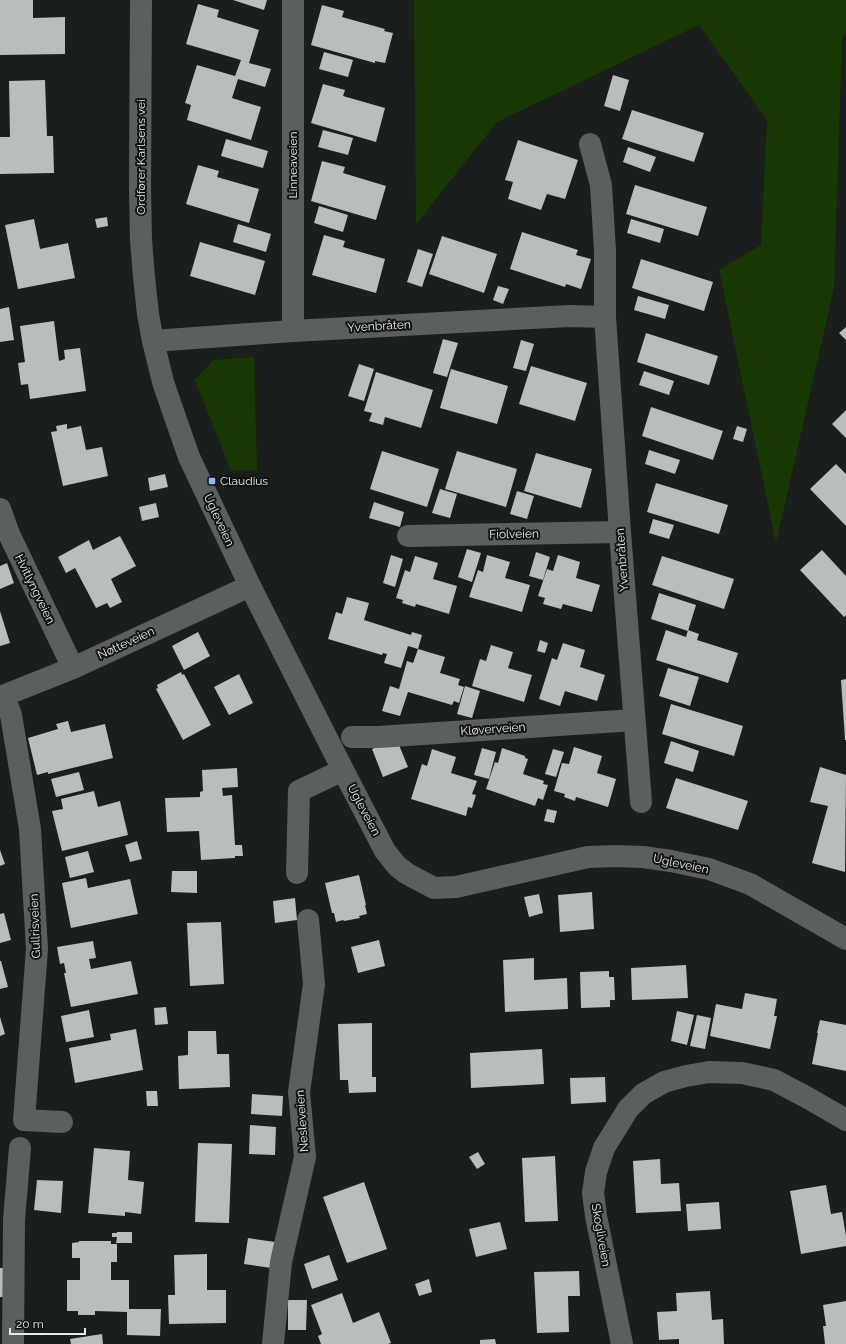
<svg xmlns="http://www.w3.org/2000/svg" width="846" height="1344" viewBox="0 0 846 1344" font-family="Raleway,sans-serif">
	<style>
		.green { fill: #183903 }
		.building { fill: #b8bdbd }
		.lines { fill: none; stroke-linecap: round; stroke-linejoin: round }
		.minor { stroke: #5b5f5e; stroke-width: 22 }
		.tertiary { stroke: #5b5f5e; stroke-width: 22 }
		.poi-dot { fill: #92b7fd; stroke: #111413; stroke-width: 1.5 }
		.labels { text-anchor: middle; dominant-baseline: central; stroke-width: 4; stroke-linejoin: round; paint-order: stroke }
		.street-label { font-size: 12px; fill: #e8eae9; stroke: #111413 }
		.poi-label { font-size: 12px; fill: #e8eae9; stroke: #111413; text-anchor: start }
	</style>
	<rect width="100%" height="100%" fill="#1a1e1c"/>
	<path class="green" d="M414,0H846V31L842,39L834,288L776,543L719,270L761,245L767,120L699,25L497,122L416,224Z
		M254,357L257,470L231,471L195,380L213,360Z"/>
	<path class="building" d="M0,0H33V18L65,17V54L0,55Z
		M233,0H267L264,10Z
		M198,4L219,10L217,17L259,30L249,63L271,69L265,87L238,79L232,98L261,107L251,140L187,120L191,105L185,103L197,65L235,76L241,60L186,44Z
		M322,5L344,11L342,17L385,29L384,31L393,33L385,63L375,61V63L311,45Z
		M324,52L353,60L348,77L319,69Z
		M613,75L629,80L620,111L604,106Z
		M45,80L47,136H53L54,173L0,174V137H10L9,81Z
		M323,84L345,90L343,96L385,108L376,142L311,123Z
		M632,110L704,133L694,162L622,139Z
		M323,130L353,138L348,155L318,147Z
		M226,139L268,151L263,168L221,156Z
		M518,140L578,160L565,199L547,194L541,210L508,199L513,182L505,180Z
		M628,147L656,157L650,172L623,162Z
		M322,161L345,167L343,173L386,186L376,220L311,201Z
		M198,165L219,171L217,177L259,189L249,223L186,204Z
		M635,185L707,207L698,236L626,214Z
		M319,206L348,215L343,232L314,223Z
		M107,217L108,226L97,228L95,219Z
		M34,219L40,249L68,243L75,278L18,289L5,225Z
		M631,219L664,229L660,243L627,233Z
		M238,224L271,234L266,252L233,242Z
		M522,232L578,250L576,255L591,259L581,289L566,284L565,287L510,269Z
		M324,235L345,241L343,247L385,259L376,293L312,275Z
		M442,236L497,254L484,293L429,274Z
		M200,242L265,261L255,295L190,276Z
		M418,249L433,254L422,287L407,282Z
		M641,259L713,282L704,311L632,288Z
		M498,286L509,289L503,304L493,300Z
		M638,296L669,305L665,319L634,310Z
		M9,307L14,340L0,342V309Z
		M54,321L59,361L65,359L64,350L80,348L86,391L30,399L28,384L21,385L18,363L25,362L20,326Z
		M846,327V340L839,333Z
		M646,333L718,356L709,385L637,362Z
		M443,339L458,343L447,377L433,373Z
		M521,340L534,344L526,371L513,368Z
		M359,364L374,369L364,401L348,396Z
		M531,366L587,383L575,421L519,404Z
		M451,369L508,386L497,424L440,408Z
		M644,371L674,381L669,395L639,385Z
		M376,372L433,390L421,428L385,417L383,425L369,421L372,413L364,411Z
		M651,407L723,431L713,460L642,436Z
		M846,410V438L832,424Z
		M67,424V429L81,426L86,450L102,447L108,476L63,486L51,432L57,431L56,426Z
		M737,426L747,429L743,442L733,439Z
		M649,450L680,460L675,474L645,464Z
		M382,451L439,469L427,507L370,489Z
		M457,451L517,469L506,507L445,489Z
		M536,453L592,469L581,508L524,491Z
		M836,464L846,474V526L810,489Z
		M165,474L168,487L150,491L148,478Z
		M656,483L728,505L719,534L647,512Z
		M440,489L457,494L450,518L432,513Z
		M517,491L534,496L527,519L510,514Z
		M374,502L404,512L400,527L369,518Z
		M156,503L159,517L142,521L139,507Z
		M653,519L674,525L669,539L649,533Z
		M120,536L136,566L111,579L122,602L110,608L107,603L96,608L75,568L66,573L58,557L89,540L93,550Z
		M467,549L481,553L472,582L458,577Z
		M822,550L846,576V615L844,617L800,570Z
		M536,552L550,557L543,580L529,576Z
		M391,555L403,559L395,587L383,583Z
		M487,555L510,562L505,578L530,585L522,612L469,597L478,570L483,572Z
		M558,555L580,562L576,578L600,585L592,612L563,604L561,609L543,604L545,598L538,596L547,569L553,571Z
		M415,556L438,563L433,579L457,586L449,614L416,604L415,607L402,603L403,600L396,598L405,570L410,572Z
		M662,556L734,579L724,609L652,585Z
		M7,563L14,583L0,589V566Z
		M659,593L696,605L688,631L651,619Z
		M347,597L369,603L364,620L411,635L412,632L422,635L418,649L408,646L401,668L384,663L387,654L383,653L382,655L328,639L336,612L342,614Z
		M0,611L10,643L0,646Z
		M666,630L686,637L688,630L699,634L697,640L738,653L728,683L656,660Z
		M198,632L210,656L184,670L172,646Z
		M540,640L548,643L545,653L537,651Z
		M563,643L585,650L580,667L605,675L597,701L565,691L560,706L539,699L552,658L557,660Z
		M491,645L513,652L508,668L532,675L524,702L472,686L480,659L486,661Z
		M418,649L445,657L440,673L460,679L458,685L464,687L459,703L454,701L452,705L408,692L400,716L382,711L390,686L399,689L407,661L413,663Z
		M668,668L699,677L690,706L659,696Z
		M181,672L182,675L184,674L211,725L183,740L156,689L158,688L157,685Z
		M239,674L253,703L229,715L214,687Z
		M846,679V740H845L841,680Z
		M465,686L480,691L472,718L457,714Z
		M671,704L743,726L734,756L662,734Z
		M68,721L71,732L105,724L113,758L48,774V772L37,775L28,738L58,729L56,724Z
		M397,740L408,767L383,777L372,749Z
		M671,741L699,751L693,772L664,763Z
		M574,747L602,756L597,773L616,779L608,807L576,797L575,801L564,797L565,794L554,791L562,763L569,764Z
		M482,748L496,752L489,779L474,775Z
		M502,748L525,756V758L528,759L523,774L544,781L543,784L548,785L543,800L538,798L535,806L486,789L495,762L498,763Z
		M432,749L456,757L451,773L477,781L472,794L476,795L472,808L468,807L466,816L411,799L422,764L427,766Z
		M553,749L564,752L556,777L545,774Z
		M820,767L846,775L845,872L812,863L828,806L810,802Z
		M237,768L238,787L222,788L223,796L232,795L235,845H242L243,856H235V858L201,860L199,831L167,832L165,798L200,797V792L203,791L202,770Z
		M79,772L84,790L56,797L51,779Z
		M676,778L748,801L738,830L666,808Z
		M94,791L98,807L120,801L128,835L62,851L52,811L63,809L61,799Z
		M547,809L557,811L554,823L544,821Z
		M137,841L142,859L130,862L125,845Z
		M0,850L5,864L0,866Z
		M88,851L94,872L70,878L65,857Z
		M172,871H197V893L171,892Z
		M359,875L366,905H365L367,914L359,916L360,918L344,921L343,920L336,922L334,913H332L325,883Z
		M86,878L88,888L130,879L138,914L71,928L62,883Z
		M592,892L594,929L560,932L558,895Z
		M539,894L543,913L529,917L524,897Z
		M295,898L297,920L275,923L273,901Z
		M4,913L11,940L0,943V914Z
		M221,922L224,984L190,986L187,923Z
		M379,940L385,966L358,973L351,947Z
		M93,941L96,958L89,959L91,969L131,961L138,994L71,1007L64,973H66L64,963L60,964L57,947Z
		M534,958V980L567,978L568,1009L505,1012L503,960Z
		M0,961H1L8,987L0,989Z
		M686,965L688,998L632,1000L631,968Z
		M609,971V977H614L615,1000H610V1007L581,1008L580,972Z
		M745,993L777,999L774,1016H777L770,1049L710,1036L716,1004L742,1009Z
		M166,1007L168,1024L155,1025L154,1008Z
		M89,1010L94,1037L66,1042L61,1016Z
		M677,1011L694,1015L687,1045L671,1041Z
		M697,1015L711,1018L705,1049L690,1046Z
		M0,1017L5,1034L0,1036Z
		M820,1020L846,1025V1071L812,1064L818,1033H817Z
		M372,1023V1077H376V1092L349,1093L348,1080H340L338,1024Z
		M136,1029L143,1070L75,1083L69,1048L111,1040L110,1034Z
		M188,1031H216L217,1054H229L230,1087L179,1089L178,1056L188,1055Z
		M542,1049L544,1084L471,1088L470,1053Z
		M605,1077L606,1102L571,1104L570,1078Z
		M146,1091H157L158,1106H147Z
		M252,1094L283,1096L282,1116L251,1114Z
		M250,1125L276,1127L275,1155L249,1154Z
		M198,1143L232,1144L229,1223L195,1222Z
		M94,1148L130,1151L128,1180L144,1182L141,1214L125,1212V1216L88,1213Z
		M478,1152L485,1164L477,1169L469,1157Z
		M555,1156L558,1221L525,1222L522,1158Z
		M660,1159L661,1184L679,1183L681,1211L636,1213L633,1161Z
		M37,1180L63,1181L61,1213L34,1210Z
		M364,1182L387,1249L347,1263L323,1197Z
		M826,1185L831,1214L842,1212L846,1236V1246L801,1254L790,1191Z
		M719,1202L721,1229L688,1231L686,1204Z
		M500,1222L507,1249L476,1257L469,1229Z
		M117,1232H132V1243H116L117,1237H112V1233H117Z
		M248,1238L275,1242L271,1268L244,1264Z
		M79,1241H111V1244H117V1262H111V1280H129V1309H161L160,1336L127,1335V1312L95,1311V1315H78V1311H67V1280H80V1258H72V1243L79,1242Z
		M207,1254V1290H226V1323L169,1324L168,1295H175L174,1255Z
		M329,1255L338,1280L312,1289L304,1264Z
		M0,1268H4L5,1297H0Z
		M579,1271L580,1296H568L569,1332L537,1333L534,1272Z
		M429,1279L432,1292L419,1296L415,1284Z
		M710,1291L712,1320L723,1319L724,1344H679V1339L659,1340L657,1312L677,1311L676,1293Z
		M342,1293L353,1323L379,1312L391,1343L388,1344H321L318,1336L322,1334L311,1305Z
		M288,1300H307L306,1330H288Z
		M846,1301V1344H825L823,1326H826L823,1305Z
		M102,1334L103,1344H71L70,1339Z
		M495,1339L496,1344H480V1340Z"/>
	<g class="lines">
		<path class="minor" d="M605,317L620,532L641,802
			M293,331V0
			M153,341L293,331L570,316L605,317V251L601,185L590,144
			M0,509L9,534L73,668
			M408,536L620,532
			M4,696L11,715L30,829L37,949L24,1120L62,1122
			M0,697L73,668L250,586
			M352,737H378L634,720
			M297,873L299,791L343,770
			M13,1344L14,1220L20,1148
			M273,1344L281,1262L305,1157L299,1092L314,984L308,920
			M622,1344L596,1216L593,1193L596,1172L604,1148L628,1109L643,1094L664,1082L686,1076L709,1072L742,1073L774,1080L808,1098L846,1120"/>
		<path class="tertiary" d="M141,0L140,187L141,240L144,277L148,314L153,341L163,382L175,417L189,457L250,586L343,770L385,851L397,866L406,873L413,877L434,888L456,887L588,857L616,856L643,857L671,861L709,869L750,884L846,939"/>
	</g>
	<rect class="poi-dot" x="208" y="477" width="8" height="8" rx="2"/>
	<g class="labels">
		<g class="street-label">
			<text transform="translate(141 157) rotate(-90)">Ordfører Karlsens vei</text>
			<text transform="translate(293 165) rotate(-90)">Linneaveien</text>
			<text transform="translate(379 326) rotate(-3)">Yvenbråten</text>
			<text transform="translate(219 520) rotate(65)">Ugleveien</text>
			<text transform="translate(514 534) rotate(-1)">Fiolveien</text>
			<text transform="translate(622 560) rotate(-94)">Yvenbråten</text>
			<text transform="translate(35 589) rotate(64)">Hvitlyngveien</text>
			<text transform="translate(126 643) rotate(-25)">Nøtteveien</text>
			<text transform="translate(493 729) rotate(-4)">Kløverveien</text>
			<text transform="translate(364 810) rotate(62)">Ugleveien</text>
			<text transform="translate(681 864) rotate(12)">Ugleveien</text>
			<text transform="translate(35 926) rotate(-92)">Gullrisveien</text>
			<text transform="translate(302 1121) rotate(-94)">Nesleveien</text>
			<text transform="translate(601 1235) rotate(80)">Skogliveien</text>
		</g>
		<g class="poi-label">
			<text x="220" y="481">Claudius</text>
		</g>
	</g>
	<path d="M10 1328v6h75v-6" fill="none" stroke="#e8eae9" stroke-width="2"/>
	<text x="16" y="1328" font-size="12" fill="#e8eae9" stroke="#111413" stroke-width="3" paint-order="stroke">20 m</text>
</svg>
